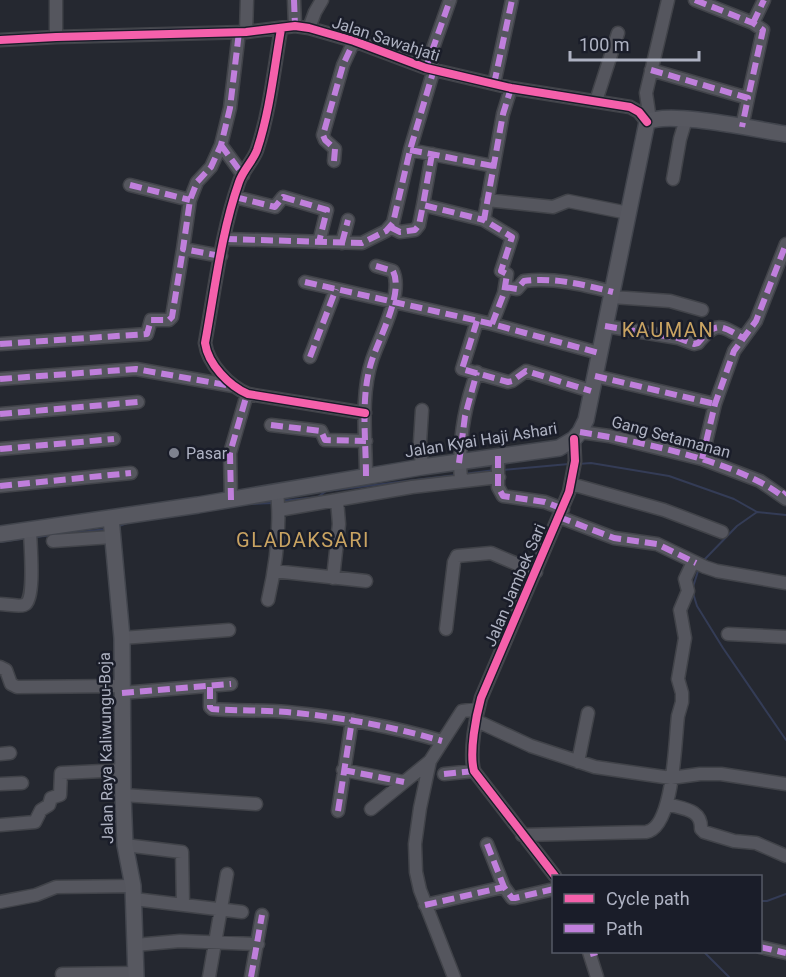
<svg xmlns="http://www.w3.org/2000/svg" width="786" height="977" viewBox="0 0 786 977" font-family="Roboto,sans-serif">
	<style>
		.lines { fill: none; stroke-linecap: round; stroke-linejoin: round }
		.stream { stroke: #343c56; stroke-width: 2 }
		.minor-casing { stroke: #414349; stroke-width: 15 }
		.major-casing { stroke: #42454d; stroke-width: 18 }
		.minor { stroke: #55565e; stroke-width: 12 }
		.major { stroke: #575860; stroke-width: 15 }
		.quiet { stroke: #c07fdc; stroke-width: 6; stroke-dasharray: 12 6; stroke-linecap: butt }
		.cycleway-casing { stroke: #1a1d29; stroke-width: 11 }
		.cycleway { stroke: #f560ab; stroke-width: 8 }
		.poi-dot { fill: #7e828f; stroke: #1a1d29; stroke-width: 2 }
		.labels { text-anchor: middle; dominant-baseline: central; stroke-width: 5; stroke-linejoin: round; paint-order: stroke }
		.street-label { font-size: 16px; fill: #aeb2c2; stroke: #1a1d29 }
		.poi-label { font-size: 16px; fill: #aeb2c2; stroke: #1a1d29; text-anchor: start }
		.quarter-label { font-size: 20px; letter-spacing: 1.5px; fill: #c9a362; stroke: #1a1d29 }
	</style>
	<rect width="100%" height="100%" fill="#252830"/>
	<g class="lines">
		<path class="stream" d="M578,464L591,463L669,476L734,499L757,512L786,515
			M503,470L569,464
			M464,474L495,470
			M281,501L318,497L326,491L456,475
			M249,504L273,503
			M119,526L130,522
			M36,537L107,529
			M0,542L27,538
			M704,560L737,526L757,512
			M693,587L699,568
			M693,593L697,606L723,648L786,740
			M760,901H767L786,894
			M704,952L729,977"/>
		<g class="minor-casing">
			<path id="minor" d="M56,0V37
				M294,0L295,26
				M695,0L753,23L763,30L748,98
				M753,23L764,0
				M309,28L315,12L322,0
				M281,29C274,69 270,111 257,150C253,161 243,170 239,182C221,233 215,289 205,343C208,364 229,386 248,394L365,413
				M246,32L247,0
				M0,40L56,37L246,32L295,26L309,28L354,41L426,68L511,88L630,107L639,112L647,122
				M426,68L450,0
				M651,70L748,98L742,127
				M494,84L512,0
				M596,101L618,33
				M650,120L646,93L668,0
				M221,145L243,175
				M410,150L493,166
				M432,154L423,205L484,220
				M334,161L335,149L325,140L323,135L343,65L354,41
				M673,179L680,139L686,119
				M130,185L190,200
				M235,197L275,207L283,197L327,210L319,242
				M487,200L553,207L568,201L628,213
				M390,227L400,232L415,230L419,225L423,205
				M225,239L362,243L386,231L393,223L410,150L434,69
				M342,243L348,220
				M221,256L183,249L190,200L197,182L211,167L221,145L230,108L239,32
				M305,282L492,324L599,353
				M505,287L517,289L524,281C554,277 585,285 613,292
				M612,297L670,301L702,310
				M477,321L462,369L508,382L512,381L526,371L591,391
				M492,324L504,293L507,274L501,271L512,237L484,220L485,214L503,114L511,88
				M605,326L678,338L694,344L698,343C716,322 719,324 743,338
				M0,344L147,334L151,320H169L172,317L183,249
				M310,357L336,289
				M595,376L715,404
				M0,379L136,369L233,386
				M0,414L138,402
				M271,425L321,431L325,440L366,441
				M580,432L609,436L702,459L760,481L786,499
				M0,449L114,439
				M498,456V487L503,496L545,502L563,509
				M702,459L715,404L734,351L756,321L786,244
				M422,467L420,442L422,410
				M366,476C366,439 360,396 372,360C379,338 404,293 393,271L376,266
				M461,481C458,444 464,407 477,372
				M571,484L664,510L722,532
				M0,486L131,473
				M231,500L230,453L247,394
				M279,510L412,487L499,477
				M559,517L614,538L657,544L705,567L717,571L786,583
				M53,541L112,537
				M274,571L366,581
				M333,578L339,524L337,500
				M268,600C276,565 281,528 277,492
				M0,604C7,604 18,607 24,605C36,601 30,542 30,530
				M446,629L454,562L457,556L491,553L536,572
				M728,634L786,637
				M122,638L229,630
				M0,667L6,670L11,684L17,687L122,686
				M210,687V707L212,709C237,711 262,710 287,712C339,717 391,726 442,741
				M122,693L231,684
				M477,721L531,746L595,767L671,778L700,774H721L786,784
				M0,754L10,753
				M578,762L588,713
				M343,770L404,782
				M444,774L474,771
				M0,784L22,783
				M123,795L256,804
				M667,804C683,809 702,809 701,829L704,832L734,841L756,843L786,856
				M371,809L430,761
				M338,811L352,720
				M0,825L35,822L41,810L49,805L51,798L60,795L61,773L123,770
				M522,835L646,832C674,828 675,739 678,716L682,702V693L678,679L685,638L680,610L688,591L685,579L693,562
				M487,844L504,887
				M125,845L182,852L183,904
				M555,876L474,771C469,752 476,716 481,698L569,492L575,461L574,439
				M134,899L242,912
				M0,902L36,895L56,887L133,886
				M425,905L504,887L512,898H515L554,889
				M135,945L180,941L258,944
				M760,947L786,953
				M589,952L597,977
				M62,974L135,973
				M209,977L227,874
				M251,977L262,915
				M454,977L420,890L416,872L415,844L420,808L430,761L462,711L478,709"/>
		</g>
		<g class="major-casing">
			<path id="major" d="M111,518L122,638L123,795L125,845L133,886L136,977
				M0,534L198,505L422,467L559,448L574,439L580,432L586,420L647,122C669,110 758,130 786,134"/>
		</g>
		<use href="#minor" class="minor"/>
		<use href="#major" class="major"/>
		<path class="quiet" d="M294,0L295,26
			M695,0L753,23L763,30L748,98
			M753,23L764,0
			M426,68L450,0
			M651,70L748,98L742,127
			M494,84L512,0
			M221,145L243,175
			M410,150L493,166
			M432,154L423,205L484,220
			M334,161L335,149L325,140L323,135L343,65L354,41
			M130,185L190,200
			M235,197L275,207L283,197L327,210L319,242
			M390,227L400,232L415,230L419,225L423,205
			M225,239L362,243L386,231L393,223L410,150L434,69
			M342,243L348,220
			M221,256L183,249L190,200L197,182L211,167L221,145L230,108L239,32
			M305,282L492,324L599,353
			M505,287L517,289L524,281C554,277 585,285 613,292
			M477,321L462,369L508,382L512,381L526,371L591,391
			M492,324L504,293L507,274L501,271L512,237L484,220L485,214L503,114L511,88
			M605,326L678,338L694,344L698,343C716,322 719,324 743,338
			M0,344L147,334L151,320H169L172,317L183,249
			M310,357L336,289
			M595,376L715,404
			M0,379L136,369L232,386
			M0,414L138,402
			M271,425L321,431L325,440L366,441
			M580,432C637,441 737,461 782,496L786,492
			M0,449L114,439
			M498,456V487L503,496L545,502L563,509
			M702,459L715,404L734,351L756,321L786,244
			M459,463L465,416L477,372
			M366,476C366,439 360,396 372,360C379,338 404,293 393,271L376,266
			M0,486L131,473
			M231,500L230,453L247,394
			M559,517L614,538L657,544L696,563
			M210,687V707L212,709C237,711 262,710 287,712C339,717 391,726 442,741
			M122,693L231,684
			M343,770L404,782
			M444,774L474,771
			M338,811L352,720
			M487,844L504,887
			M425,905L504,887L512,898H515L554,889
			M760,947L786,953
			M590,954L597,952
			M251,977L262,915"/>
		<g class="cycleway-casing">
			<path id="cycleway" d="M281,29C274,69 270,111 257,150C253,161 243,170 239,182C221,233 215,289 205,343C208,364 229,386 248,394L365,413
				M0,40L56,37L246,32L295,26L309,28L354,41L426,68L511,88L630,107L639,112L647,122
				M555,876L474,771C469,752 476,716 481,698L569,492L575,461L574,439"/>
		</g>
		<use href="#cycleway" class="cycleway"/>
	</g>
	<circle class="poi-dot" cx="174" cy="453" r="6"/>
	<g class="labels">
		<g class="street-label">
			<text transform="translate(386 39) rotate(18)">Jalan Sawahjati</text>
			<text transform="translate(671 437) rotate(15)">Gang Setamanan</text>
			<text transform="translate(481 440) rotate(-9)">Jalan Kyai Haji Ashari</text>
			<text transform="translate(515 585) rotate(-67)">Jalan Jambek Sari</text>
			<text transform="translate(106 748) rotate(-91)">Jalan Raya Kaliwungu-Boja</text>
		</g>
		<g class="poi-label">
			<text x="186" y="453">Pasar</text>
		</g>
		<g class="quarter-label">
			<text x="668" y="330">KAUMAN</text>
			<text x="303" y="540">GLADAKSARI</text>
		</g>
	</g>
	<rect x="552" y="875" width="210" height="78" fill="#1a1d29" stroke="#555966" stroke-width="1.5"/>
	<rect x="564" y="894" width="30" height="9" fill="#f560ab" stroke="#555966" stroke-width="1.5"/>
	<text x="606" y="905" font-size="18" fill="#aeb2c2">Cycle path</text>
	<rect x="564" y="924" width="30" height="9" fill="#c07fdc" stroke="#555966" stroke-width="1.5"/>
	<text x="606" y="935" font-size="18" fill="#aeb2c2">Path</text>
	<path d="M570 51v9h129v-9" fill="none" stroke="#aeb2c2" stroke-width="3"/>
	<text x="579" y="51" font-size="18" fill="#aeb2c2" stroke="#1a1d29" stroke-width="4.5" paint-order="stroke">100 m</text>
</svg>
